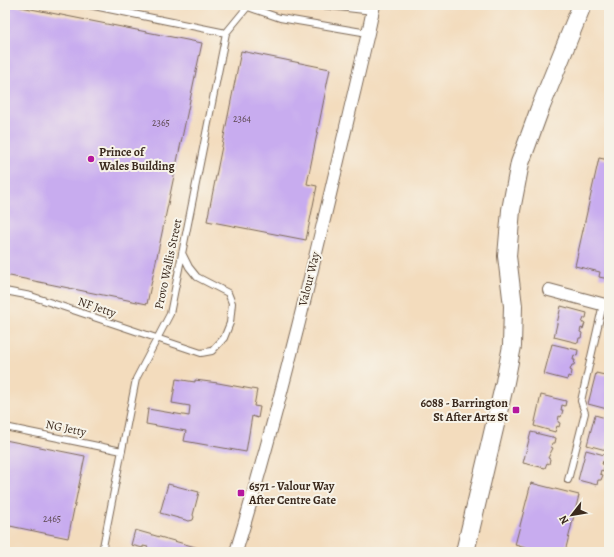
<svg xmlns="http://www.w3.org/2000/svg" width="614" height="557" viewBox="0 0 614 557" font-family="Alegreya,serif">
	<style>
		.building { fill: #c8acef }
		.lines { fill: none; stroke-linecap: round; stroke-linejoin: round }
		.service-casing { stroke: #7b6856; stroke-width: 8 }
		.minor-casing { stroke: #7b6856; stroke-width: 14 }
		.primary-casing { stroke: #7b6856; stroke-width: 20 }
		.service { stroke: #fff; stroke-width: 6 }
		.minor { stroke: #fff; stroke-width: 12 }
		.primary { stroke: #fff; stroke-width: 18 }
		.poi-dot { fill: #b5179e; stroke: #f7f3e8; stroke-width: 1.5 }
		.labels { text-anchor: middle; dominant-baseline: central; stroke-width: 4; stroke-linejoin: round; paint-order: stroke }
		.number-label { font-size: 10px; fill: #5e4a52 }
		.poi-label { font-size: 12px; font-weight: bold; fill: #3b2a1e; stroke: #f7f3e8; text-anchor: start }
		.street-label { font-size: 12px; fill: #3b2a1e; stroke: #f7f3e8 }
	</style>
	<rect width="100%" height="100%" fill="#f7f3e8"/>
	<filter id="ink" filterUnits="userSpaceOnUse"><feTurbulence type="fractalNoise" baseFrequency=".025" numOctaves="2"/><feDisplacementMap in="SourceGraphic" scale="8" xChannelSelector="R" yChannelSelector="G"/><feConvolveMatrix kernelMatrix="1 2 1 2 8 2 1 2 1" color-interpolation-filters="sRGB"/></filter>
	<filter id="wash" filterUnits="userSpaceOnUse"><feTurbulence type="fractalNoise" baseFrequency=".012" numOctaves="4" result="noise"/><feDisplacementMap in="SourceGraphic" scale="16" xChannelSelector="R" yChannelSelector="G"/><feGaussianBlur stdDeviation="0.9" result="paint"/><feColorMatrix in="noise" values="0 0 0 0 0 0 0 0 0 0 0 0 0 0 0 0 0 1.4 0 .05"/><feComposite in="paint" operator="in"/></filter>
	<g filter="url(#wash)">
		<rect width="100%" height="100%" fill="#f3dcbd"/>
		<g id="blocks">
			<path class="building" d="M5,5H11L202,43L147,304L5,275Z
				M241,51L330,69L307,184L317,186L306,240L207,221Z
				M599,158L609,160V279L599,277L600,272L575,266Z
				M561,306L587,313L586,318H584L582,323H585L583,329L581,328L580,332L582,333L581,338H579L578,343L554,337Z
				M552,344L578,350L577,356L574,355L573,360H575L574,365H572L570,370L572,371L571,377L568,376L567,380L544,374Z
				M596,373L609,376V404L607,409L588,404Z
				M176,379L195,382V380L218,383L257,390L254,406L260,407L258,418L252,416L246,452L184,441L186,431L146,424L148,409L189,416L190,406L172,403Z
				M541,395L566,401L565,406L562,405L561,410H563L561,417L559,416L558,422L560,423L559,427L557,426L555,432L534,426Z
				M595,415L609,419V445L607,444L606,450L587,445Z
				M531,432L556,438L555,443H552L551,447L553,448L548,458L550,459L549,464L547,463L545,468L523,463Z
				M5,440L85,456L68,538L5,525Z
				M586,450L608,456L606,462L603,461L602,464L605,465L603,471L601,470L600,474L603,475L601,480H598L597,485L578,480Z
				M531,483L579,495L565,552H540L515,545Z
				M168,484L199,492L193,515L194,517L193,520L189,521L160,513Z
				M135,530L199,548L198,552H147L148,547L143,546V548L131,545Z"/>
		</g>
	</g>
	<g filter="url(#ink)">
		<use href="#blocks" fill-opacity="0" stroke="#7b6856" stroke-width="1"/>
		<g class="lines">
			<g class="service-casing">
				<path id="service" d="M89,5L226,33
					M321,5L373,11
					M248,7L280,18L368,33
					M5,291L31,296L201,353L212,351L224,338L230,323L232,303L228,293L197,277L189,267L182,253
					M5,427L122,451
					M568,480L585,413L581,401L603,304
					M102,552L136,379L170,314L226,33L249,5"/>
			</g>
			<g class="minor-casing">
				<path id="minor" d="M549,290L609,306
					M236,552C288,381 327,207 368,33L374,5"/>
			</g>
			<g class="primary-casing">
				<path id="primary" d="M465,552L505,382L512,346L513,306L507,256L511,210L520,163L539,111L582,5"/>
			</g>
			<use href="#service" class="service"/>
			<use href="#minor" class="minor"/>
			<use href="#primary" class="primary"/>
		</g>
	</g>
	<g class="poi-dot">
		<circle cx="91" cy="159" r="4"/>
		<rect x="512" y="406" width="8" height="8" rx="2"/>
		<rect x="237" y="489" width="8" height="8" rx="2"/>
	</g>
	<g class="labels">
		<g class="number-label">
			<text x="242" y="118">2364</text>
			<text x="161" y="122">2365</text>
			<text x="52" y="518">2465</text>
		</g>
		<g class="poi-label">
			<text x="99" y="152">Prince of<tspan x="99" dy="14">Wales Building</tspan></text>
			<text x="508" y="403" text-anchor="end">6088 - Barrington<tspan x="508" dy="14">St After Artz St</tspan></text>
			<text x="249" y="486">6571 - Valour Way<tspan x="249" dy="14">After Centre Gate</tspan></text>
		</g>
		<g class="street-label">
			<text transform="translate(168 264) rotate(-78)">Provo Wallis Street</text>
			<text transform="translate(309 279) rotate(-76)">Valour Way</text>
			<text transform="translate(97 307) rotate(19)">NF Jetty</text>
			<text transform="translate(66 428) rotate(12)">NG Jetty</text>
		</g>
	</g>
	<rect width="614" height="557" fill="none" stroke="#f7f3e8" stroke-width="20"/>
	<g transform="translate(572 515) rotate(239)" stroke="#f7f3e8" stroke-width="3" paint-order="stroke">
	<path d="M0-3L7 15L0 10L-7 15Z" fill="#3b2a1e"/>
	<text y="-6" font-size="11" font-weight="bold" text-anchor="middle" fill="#3b2a1e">N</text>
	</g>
</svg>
